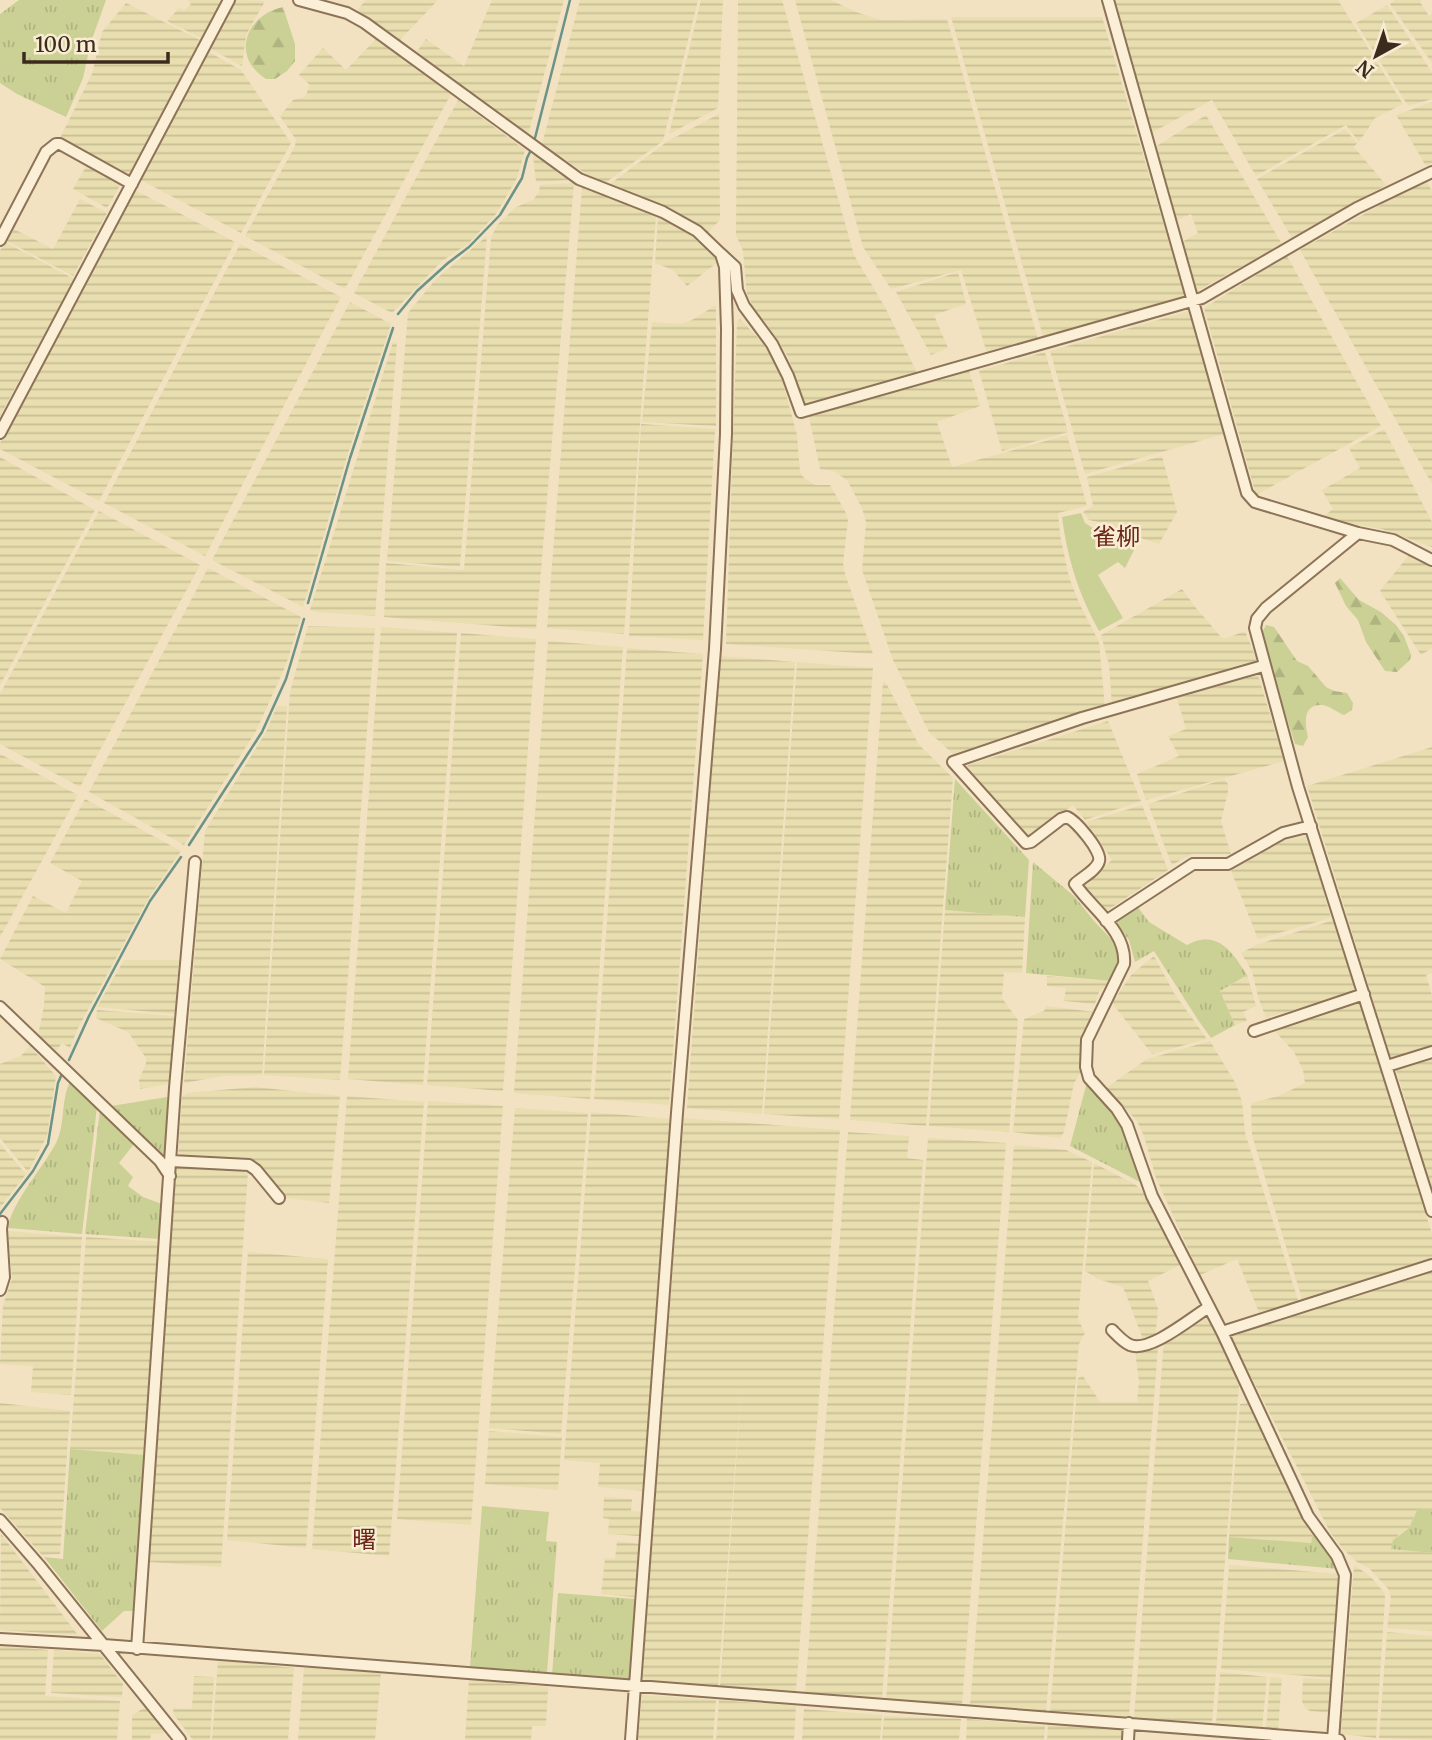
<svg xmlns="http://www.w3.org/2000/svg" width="1432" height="1740" viewBox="0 0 1432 1740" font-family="Merriweather,'Noto Sans JP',serif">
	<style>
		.farmland { fill: url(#farmland-rules) }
		.grass { fill: url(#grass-tufts) }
		.forest { fill: url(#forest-firs) }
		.garden { fill: #cbd195 }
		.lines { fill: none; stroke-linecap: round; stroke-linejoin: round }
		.stream { stroke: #6b9388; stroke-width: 2.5 }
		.minor-casing { stroke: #8d7358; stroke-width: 14 }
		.minor { stroke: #fbf0d7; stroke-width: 10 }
		.labels { text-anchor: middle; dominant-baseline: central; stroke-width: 5; stroke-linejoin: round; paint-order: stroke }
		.neighbourhood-label { font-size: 24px; fill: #6c2819; stroke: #f8edd3 }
	</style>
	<defs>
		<pattern id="farmland-rules" width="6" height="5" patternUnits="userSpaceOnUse" patternTransform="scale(1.75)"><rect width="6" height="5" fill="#e8deaf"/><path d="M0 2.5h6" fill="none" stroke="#c8bf96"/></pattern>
		<pattern id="grass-tufts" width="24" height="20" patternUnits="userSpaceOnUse" patternTransform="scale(1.75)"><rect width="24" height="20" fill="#cbd195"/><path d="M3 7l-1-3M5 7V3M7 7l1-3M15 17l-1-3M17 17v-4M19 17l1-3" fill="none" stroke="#afb480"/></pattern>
		<pattern id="forest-firs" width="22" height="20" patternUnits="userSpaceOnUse" patternTransform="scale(1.75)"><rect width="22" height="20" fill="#cbd195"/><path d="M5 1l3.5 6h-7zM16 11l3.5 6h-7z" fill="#afb480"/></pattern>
	</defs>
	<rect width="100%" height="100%" fill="#f2e2c2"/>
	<path class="farmland" d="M187,0H222L201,38L167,21L179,8L184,11L191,4Z
		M236,0L265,1L246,35L242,66L211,49Z
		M366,0H438L399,41L357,10Z
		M492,0H564L528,135L416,53L426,39L464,66Z
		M580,0H698L663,141L605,183L588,175L542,144Z
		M701,0H723L718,108L669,134Z
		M738,0H782L854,255L886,309L918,375L805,404L788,357L776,337L754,308L747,294L743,251L736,235Z
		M795,0H831L856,12L881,20L947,19L1038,339L987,353L961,270L891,289L863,247Z
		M1113,0H1338L1403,104L1375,118L1359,142L1346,125L1256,176L1212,100L1151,133Z
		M1395,0H1421L1420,2L1429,16L1432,14V63L1390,4Z
		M126,3L200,40L129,174L60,138L92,74L102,32Z
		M1387,5L1432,72V99L1408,106L1356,23Z
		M951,17H1102L1185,296L1043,336Z
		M377,38L451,94L345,289L245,236L295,146L296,140L280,116L293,100L305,97L310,85L299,75L323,48L346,70Z
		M209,52L241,70L291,143L241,233L141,180Z
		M458,100L525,150L517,178L496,214L468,244L442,261L392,313L354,293Z
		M1432,102V163L1426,166L1396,115Z
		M719,114L720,220L706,234L653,201L610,184L668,141Z
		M1206,115L1282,244L1197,291L1182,242L1198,233L1191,214L1175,221L1155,147Z
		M1345,129L1357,143L1354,147L1386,185L1292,238L1257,179Z
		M535,152L572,180L536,182L533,156Z
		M88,163L122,182L107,208L73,189Z
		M1427,182L1432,191V484L1300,250L1398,195Z
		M574,183L536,629L384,617L386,563L464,570L491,238L497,225L516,207L533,200L539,192L540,185Z
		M582,188L656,215L624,634L547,628Z
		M133,189L235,242L99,501L0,449V443Z
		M80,199L107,213L73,276L7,241L14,229L53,249Z
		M658,215L676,224L701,244L714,254L718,262L687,286L673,270L655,263Z
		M487,236L460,567L387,561L408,313L436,279Z
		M5,242L74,279L0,416V251Z
		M240,244L341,297L205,556L104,503Z
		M1287,256L1381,426L1256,495L1204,308Z
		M958,272L966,304L934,315L948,348L931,355L896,292Z
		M350,302L391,324L348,453L303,607L212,560Z
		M716,305V426L642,422L652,322L680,324L692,320Z
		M1189,311L1224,434L1085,474L1050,351Z
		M740,319L762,342L779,368L797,435L800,472L804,478L815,485H830L845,511L848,520L843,563L845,574L873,654L726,644L737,322Z
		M393,342L397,343L375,616L316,612L310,610Z
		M1045,352L1068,432L1002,451L979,371Z
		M969,371L980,406L937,422L952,467L1067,435L1087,506L1058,513L1060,535L1069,577L1079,603L1099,642L1105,708L953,754L929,732L893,660L862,570L866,522L862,508L847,480L833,471L820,469L809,417Z
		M641,424L715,429L703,640L629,636Z
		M1384,429L1432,522V547L1382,529L1340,522L1324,516L1333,509L1322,490L1360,468L1349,448Z
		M1162,456L1177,512L1159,544L1119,531L1108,524L1089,520L1083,512L1093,506L1087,477Z
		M0,457L95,510L0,685Z
		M99,511L200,565L80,787L0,744V694Z
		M1409,555L1432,566V648L1421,655L1380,591Z
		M208,568L301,617L286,665L256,731L184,845L89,792Z
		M1182,589L1196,608L1222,638H1227L1245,631L1257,661L1112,705L1109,665L1101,635Z
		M308,626L375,628L340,1080L264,1075L290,692Z
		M381,627L457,633L423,1085L348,1079Z
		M461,633L536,639L503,1091L427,1085Z
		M548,641L623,647L590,1099L514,1093Z
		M627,648L703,654L669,1105L594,1099Z
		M720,656L795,662L762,1114L687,1108Z
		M797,662L873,668L839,1119L764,1114Z
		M1258,675L1284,761L1146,800L1137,774L1179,756L1168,736L1186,729L1177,698Z
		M883,682L886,683L919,745L953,778L926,1126L850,1120Z
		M277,706H287L262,1075L223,1076L184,1083L205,831L266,732Z
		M1108,721L1141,801L1085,820L1073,805L1030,837L1025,834L966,770L968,765Z
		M1432,747V973L1426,975L1432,995V1046L1391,1059L1307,786Z
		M0,754L78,795L0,937Z
		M1224,779L1228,784V792L1221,821L1231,854H1192L1172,865L1148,804Z
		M85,799L181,851L148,899L77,1030L70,1048L62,1043L56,1051L38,1035L44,1006L45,987L0,959L33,896L66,913L82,881L50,863Z
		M1142,805L1168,870L1106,911L1084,885L1112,860L1086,822Z
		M1308,836L1331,918L1258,939L1231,871L1283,841Z
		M945,910L1025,917L1022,973L1004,972L1002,998L1018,1020L1009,1132L929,1126Z
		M1333,920L1356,992L1266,1018L1258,997L1252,971L1241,953L1256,945Z
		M1154,956L1174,993L1207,1039L1152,1054L1112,1003L1132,974Z
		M124,960H179L175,1014L97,1007Z
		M1247,975L1256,1006L1243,1012L1247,1021L1235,1025L1220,991Z
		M1047,976L1111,981L1099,992L1095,1004L1064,1001L1066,988L1047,986Z
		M1360,1002L1432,1234V1258L1302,1299L1252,1135L1251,1103L1279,1096L1305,1083L1303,1070L1294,1052L1273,1029Z
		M1046,1006L1095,1012L1083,1039L1081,1072L1074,1083L1064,1132L1060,1138L1013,1132L1024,1019L1044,1011Z
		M97,1010L175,1016L169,1084L140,1089L139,1080L146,1063V1058L128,1032L96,1018Z
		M1210,1041L1236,1084L1242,1102L1245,1133L1298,1300L1260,1315L1237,1259L1200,1275L1156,1178L1144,1136L1137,1121L1106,1088L1147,1059Z
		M30,1046L56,1076L47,1136L28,1172L0,1138V1064L21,1056Z
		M1432,1059V1188L1396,1070Z
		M255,1087L340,1096L329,1203L286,1198L261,1167L252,1162L178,1158L182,1097L187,1093Z
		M347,1096L424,1102L389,1556L312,1549Z
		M428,1101L503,1106L471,1525L397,1519Z
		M515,1108L588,1113L561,1434L489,1428Z
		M591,1112L671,1119L643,1491L598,1487L600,1463L564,1460Z
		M684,1118L840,1130L796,1691L720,1687L742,1379L718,1685L642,1680Z
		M848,1132L909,1136L907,1158L923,1160L882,1699L805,1692Z
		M928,1138L1006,1143L962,1705L886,1701Z
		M0,1144L26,1174L0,1208Z
		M1014,1145L1066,1150L1092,1162L1078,1319L1085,1333L1079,1344L1046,1711L970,1706Z
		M1094,1163L1136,1185L1144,1193L1182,1264L1148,1281L1158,1309L1155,1338L1143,1339L1123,1287L1098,1279L1085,1271Z
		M175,1166L248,1171L221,1567L148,1562Z
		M8,1231L82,1237L71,1395L31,1392L33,1366L0,1364L3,1305L12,1279Z
		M86,1237L162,1242L146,1455L70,1449Z
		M248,1252L328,1259L306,1548L227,1540Z
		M1432,1269V1509L1418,1508L1409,1528L1398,1535L1391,1549L1432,1553V1631L1387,1628L1391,1598L1389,1590L1369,1568L1357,1562L1345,1551L1331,1534L1231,1337Z
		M1208,1313L1239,1386L1212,1723L1134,1718L1164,1340Z
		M1158,1347L1129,1717L1050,1712L1078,1378L1083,1376L1100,1402H1137L1139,1382L1135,1350Z
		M0,1403L70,1411L60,1554L42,1555L0,1508Z
		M1248,1403L1313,1533L1311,1543L1229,1537L1240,1404Z
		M489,1431L562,1437L558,1490L485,1484Z
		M604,1497L632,1499L631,1511L641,1512L639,1536L608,1534L609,1519L603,1518Z
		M1,1534L78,1635L0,1630Z
		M617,1541L640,1544L634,1597L601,1594L605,1558L615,1559Z
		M1229,1565L1339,1574L1331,1678L1221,1669Z
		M1354,1565L1370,1576L1384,1592L1385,1598L1376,1738L1341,1734Z
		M1387,1632L1432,1636V1740L1379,1738Z
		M0,1646L48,1650L45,1696L120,1701L117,1740H0Z
		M54,1650L100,1654L123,1684L122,1697L51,1693Z
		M218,1660L294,1668L288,1740H212Z
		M304,1668L381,1672L375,1740H298Z
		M1220,1672L1267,1677L1262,1729L1216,1725Z
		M194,1676L214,1677L210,1740H193L174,1715L173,1708L192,1709Z
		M1270,1677L1282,1678L1278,1731L1266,1730Z
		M1303,1678L1334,1680L1332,1713L1310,1711L1305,1708L1302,1701Z
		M469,1680L548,1687L546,1726H532L531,1740H465Z
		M642,1695L716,1700L713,1740H638Z
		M719,1700L796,1706L794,1740H716Z
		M146,1707L166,1733L151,1734L150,1740H132V1715Z
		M804,1709L882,1715L880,1740H802Z
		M884,1716L961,1719L959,1740H882Z
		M967,1719L1045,1726L1044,1740H966Z
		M1048,1724L1125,1729L1124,1740H1047Z"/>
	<path class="grass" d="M19,0H106L91,42L83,78L66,117L17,94L0,83V14Z
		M955,779L1029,860L1025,917L945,910Z
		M1033,862L1074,896L1094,921L1112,940L1119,958L1111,981L1026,973Z
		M1137,906L1149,922L1187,945C1217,929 1232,951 1247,975L1220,991L1235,1025L1211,1038L1198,1020L1154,951L1135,962L1129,940L1113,920Z
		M71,1080L97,1107L82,1234L8,1228C10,1205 44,1166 56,1143C66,1124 60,1099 71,1080Z
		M1088,1085C1119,1109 1130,1147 1142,1183L1070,1146L1086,1086Z
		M167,1097L168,1154L165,1157L160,1156L111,1106Z
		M100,1109L134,1144L119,1163L133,1177L128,1186L143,1197L162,1204L159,1239L85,1234Z
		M70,1449L146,1455L136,1611H124L102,1631L44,1557L63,1559Z
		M482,1506L549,1512L546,1541L557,1542L547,1673L470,1667Z
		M1418,1508L1432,1509V1553L1391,1549L1393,1540L1409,1528Z
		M1313,1533L1335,1558L1339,1569L1228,1559L1229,1537L1311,1543Z
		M558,1593L635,1599L629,1680L552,1675Z"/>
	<path class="forest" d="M283,7L295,44V61L287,71L275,79H266C230,56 246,15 283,7Z
		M1340,578L1359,600L1381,612L1396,625L1404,636L1411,655L1410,660L1397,672L1385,671L1366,642L1358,620L1346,606L1335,583Z
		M1266,625L1274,627L1297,661L1308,666L1326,687L1334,691L1347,693L1353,703L1352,710L1344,715C1336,712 1330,706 1322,705C1302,704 1305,724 1308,737L1303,746L1295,744L1263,644L1262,633Z"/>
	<path class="garden" d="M1081,513L1085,523L1091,527L1131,545L1134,550L1125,568L1118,562L1098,575L1123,618L1099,631C1079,595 1067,558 1062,517Z"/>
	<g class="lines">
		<path class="stream" d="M535,138L570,0
			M398,314L417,291L448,263L469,247L500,215L522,178L527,158L530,152
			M308,603L350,458L393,328
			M189,845L262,732L286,679L304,619
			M69,1060L89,1016L150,901L181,857
			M0,1214L33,1171L48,1144L58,1083L61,1076"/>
		<g class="minor-casing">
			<path id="minor" d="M299,0L347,13L365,23L579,179L663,212L697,231L721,254L725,267L727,329L726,434L715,649L677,1113L631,1740
				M1108,0L1247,493L1255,502L1358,533L1393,540L1432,560
				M0,240L46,152L56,144H60L132,184
				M721,254L735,267L737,290L744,306L772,344L788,376L801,412L1202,298L1357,208L1432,172
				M0,433L229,0
				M1358,533L1266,608L1257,619L1255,628L1298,787L1432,1211
				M1263,666L1082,718L953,762L1026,843L1031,842L1061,819L1067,817C1076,821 1102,851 1099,861C1097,870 1081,878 1075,884C1092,909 1127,931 1124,964L1087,1040L1086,1067L1089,1078L1117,1109L1127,1125L1152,1196L1222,1332L1308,1516L1337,1556L1345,1575L1333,1740
				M1106,921L1193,864H1228L1283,833L1311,826
				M0,1007L160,1161L170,1176
				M1254,1031L1364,994
				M1387,1066L1432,1052
				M171,1161L249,1165L256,1170L279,1198
				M0,1290L4,1277L1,1229L2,1222
				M1112,1330C1117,1335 1123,1342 1130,1345C1150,1353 1191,1318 1209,1307
				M1222,1332L1432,1265
				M0,1520L39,1565L180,1740
				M0,1639L104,1645L1339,1740
				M137,1649L175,1088L195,862
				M1128,1740L1129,1723"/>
		</g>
		<use href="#minor" class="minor"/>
	</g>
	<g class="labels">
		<g class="neighbourhood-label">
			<text x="1116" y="536">雀柳</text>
			<text x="364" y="1539">曙</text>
		</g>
	</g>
	<g transform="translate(1376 56) rotate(220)" stroke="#f8edd3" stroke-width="5" paint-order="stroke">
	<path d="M0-5L12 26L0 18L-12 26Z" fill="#3c2b1d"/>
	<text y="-10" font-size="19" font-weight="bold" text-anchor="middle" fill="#3c2b1d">N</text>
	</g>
	<path d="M24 52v10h144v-10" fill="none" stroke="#3c2b1d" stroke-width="3.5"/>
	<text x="35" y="52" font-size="21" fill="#3c2b1d" stroke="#f8edd3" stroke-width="5" paint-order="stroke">100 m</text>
</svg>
